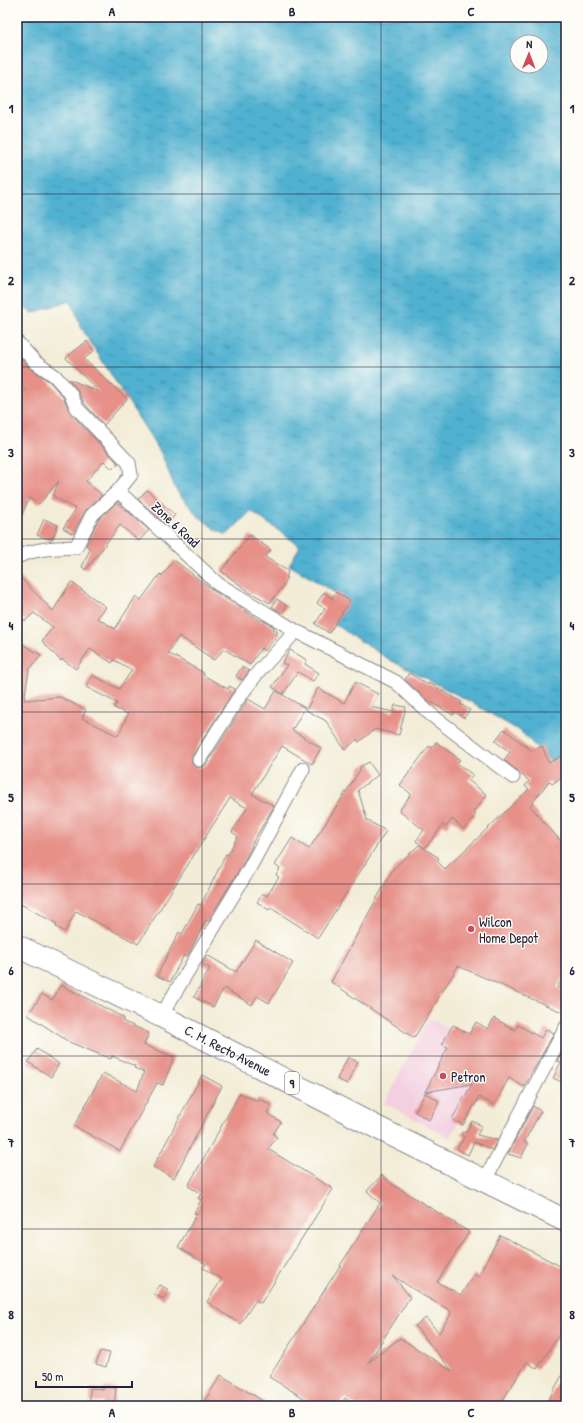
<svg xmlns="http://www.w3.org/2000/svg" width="583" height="1423" viewBox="0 0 583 1423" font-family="'Patrick Hand',sans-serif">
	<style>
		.built { fill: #f3cfe0 }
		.water { fill: url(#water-ripples); stroke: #3a6a86; fill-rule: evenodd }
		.building { fill: #e69088; fill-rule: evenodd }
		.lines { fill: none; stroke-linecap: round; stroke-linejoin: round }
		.minor-casing { stroke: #8a8889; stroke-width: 15 }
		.trunk-casing { stroke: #8a8889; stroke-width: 24 }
		.minor { stroke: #fff; stroke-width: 13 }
		.trunk { stroke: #fff; stroke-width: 22 }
		.grid { fill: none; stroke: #22223b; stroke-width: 1; stroke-opacity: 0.55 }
		.poi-dot { fill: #d1495b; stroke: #fdfcf7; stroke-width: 1.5 }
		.labels { text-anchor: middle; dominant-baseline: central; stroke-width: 3; stroke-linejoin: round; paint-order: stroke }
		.shield { fill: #fdfcf7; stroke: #646373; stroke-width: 1 }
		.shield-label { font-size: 13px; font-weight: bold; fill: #22223b }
		.street-label { font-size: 14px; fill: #22223b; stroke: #fdfcf7 }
		.poi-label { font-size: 14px; fill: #22223b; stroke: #fdfcf7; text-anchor: start }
		.neatline { fill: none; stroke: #22223b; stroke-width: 1.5 }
		.grid-label { font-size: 13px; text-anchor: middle; font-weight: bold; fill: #22223b }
	</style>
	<defs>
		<pattern id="water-ripples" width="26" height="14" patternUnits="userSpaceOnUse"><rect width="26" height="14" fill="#51b1d0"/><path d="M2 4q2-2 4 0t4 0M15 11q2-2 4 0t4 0" fill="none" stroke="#4390aa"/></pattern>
	</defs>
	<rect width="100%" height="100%" fill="#fdfcf7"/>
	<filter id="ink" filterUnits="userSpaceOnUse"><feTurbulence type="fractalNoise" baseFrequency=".025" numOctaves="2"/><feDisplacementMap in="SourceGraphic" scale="8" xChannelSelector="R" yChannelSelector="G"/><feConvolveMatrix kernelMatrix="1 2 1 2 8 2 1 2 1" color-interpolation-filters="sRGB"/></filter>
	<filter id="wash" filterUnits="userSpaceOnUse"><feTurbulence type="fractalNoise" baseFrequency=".012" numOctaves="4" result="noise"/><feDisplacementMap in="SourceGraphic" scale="16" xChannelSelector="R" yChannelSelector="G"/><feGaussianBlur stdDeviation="0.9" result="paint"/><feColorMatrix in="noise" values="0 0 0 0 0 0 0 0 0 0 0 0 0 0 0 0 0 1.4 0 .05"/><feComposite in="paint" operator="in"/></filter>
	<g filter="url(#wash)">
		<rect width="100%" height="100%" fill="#f3edd7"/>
		<path class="built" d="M429,1018L495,1053L450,1138L384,1103Z"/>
		<path class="water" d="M17,17H566V776L521,732L471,702L390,660L326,619L342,597L289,565L300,546L251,511L227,535L216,530L197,515L176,490L161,453L82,329L71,300L33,313L17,301ZM517,42H541V66H517Z"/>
		<g id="blocks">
			<path class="building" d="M87,341L94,351L84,359L127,399L104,425L84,403L77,389L69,379L99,392L66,358Z
				M17,354L30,368L50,382L63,397L71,414L118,463L112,469L104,461L86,481L102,495L85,511L73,534L63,528L76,509L53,496L59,481L39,504L29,498L17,527V398L25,391L17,380Z
				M147,490L175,515L168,523L166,521L164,523L138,499Z
				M117,502L149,530L139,541L120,525L86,570L82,567L90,549L86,545L98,520Z
				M44,519L58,525L52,540L37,535Z
				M250,535L271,550L265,557L288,571L285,584L270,603L251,593L221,571Z
				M174,560L214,591L261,621L262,620L274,627L273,629L277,631V635L265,651L261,648L250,665L224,649L214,660L179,636L168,653L204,673L203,675L228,689L229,686L235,689L192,756V764L198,768L206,765L248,699L265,709L276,691L305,708L292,730L321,748L312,764L282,746L252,794L274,806L251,845L252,846L242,865L208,921L206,920L187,957L184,955L170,982L157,976L179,932L182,934L198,904L201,905L226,854L228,855L238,836L232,832L247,808L230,798L138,944L76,911L65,932L56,927L57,924L17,902V641L41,655L29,670L24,700L60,697L86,710L82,718L118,736L128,714L114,708L117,703L86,687L92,675L119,689L132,670L114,660L112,663L90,649L76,669L62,659L61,661L42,641L53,627L34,613L25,621L17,613V574L53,611L71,582L106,607L97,618L115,629L136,596L141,600L160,574L162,576Z
				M324,592L332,599L336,592L350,601L329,633L315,624L325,609L317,603Z
				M277,599L287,606L282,613L272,607Z
				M290,650L307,660L305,664L319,673L313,681L298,672L283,694L272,687L287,665L282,663Z
				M242,667L249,671L242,680L236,676Z
				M409,673L428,685L429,683L462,702L460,704L470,710L464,718L455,712L453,715L431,702L430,703L405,680Z
				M355,682L378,694L371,707L393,712L395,705L406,707L399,735L375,729L359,742L357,739L345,750L326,721L306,710L318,688L344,703Z
				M504,729L532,751L542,746L549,763L561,756L566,764V774L552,784L549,781L530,806L566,847V973L557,987L566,992V1014L458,966L414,1038L331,982L393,869L419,845L439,858L437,861L445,869L529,789L525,786L529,781L504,760L510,752L495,741Z
				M436,742L460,760L457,763L473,775L468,780L487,795L473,812L476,814L464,829L452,819L446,827L443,825L425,848L416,841L424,830L399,811L411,794L400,785L429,746L432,748Z
				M369,762L378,775L358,790L367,820L386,831L318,938L271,908L269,910L257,902L263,893L267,896L279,877L276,875L280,869L275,865L292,838L309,849L360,770V767Z
				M256,940L293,963L269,1003L257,996L252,1005L224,988L213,1007L194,997L210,968L202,964L207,955L236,972Z
				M61,985L124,1018L122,1021L149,1033L144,1045L174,1057L163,1085L157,1083L120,1151L74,1126L103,1073L137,1091L144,1072L134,1068L135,1066L112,1056L111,1059L69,1042L28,1015L42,994L52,1000Z
				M494,1018L515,1030L518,1025L541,1038L546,1029L554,1033L524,1087L509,1078L494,1105L479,1097L463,1125L452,1119L472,1084L425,1092L448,1047L442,1044L453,1025L469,1034L476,1022L488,1029Z
				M566,1044V1084L553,1078L561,1062L557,1061Z
				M37,1049L59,1064L51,1077L28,1062Z
				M348,1057L358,1062L347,1084L337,1079Z
				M202,1075L222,1086L174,1178L153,1167Z
				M240,1093L257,1101L258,1098L271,1105L267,1113L281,1122L273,1134L277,1137L268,1149L333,1189L261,1303L256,1300L240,1324L207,1302L222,1279L203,1268L206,1264L178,1247L197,1214L194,1213L201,1200L198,1198L201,1194L188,1186Z
				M425,1093L438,1100V1104L429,1120L415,1112Z
				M533,1106L541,1111L524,1142L528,1144L521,1158L508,1154Z
				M472,1121L482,1126L477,1135L497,1140L492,1150L474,1142L468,1155L457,1149L464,1137L461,1134L462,1132L466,1133Z
				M382,1175L392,1184L469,1232L437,1282L461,1295L474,1274L478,1277L500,1235L566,1269V1324L537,1369L527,1362L499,1406H356L345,1398L340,1406H317L269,1377L380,1203L367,1191ZM393,1276L424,1296L451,1311L450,1313L451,1314L439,1333L426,1318L415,1326L452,1371L400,1338L368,1363L410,1297Z
				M160,1285L169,1290L163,1299L154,1294Z
				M100,1351L110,1353L106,1367L96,1364Z
				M566,1368V1406H545Z
				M221,1375L271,1406H201Z
				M104,1387L116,1388L114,1406H102L103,1402H90V1388L104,1389Z"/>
		</g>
	</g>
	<g filter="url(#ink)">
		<use href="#blocks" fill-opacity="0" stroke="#8a8889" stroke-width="1"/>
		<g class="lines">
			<g class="minor-casing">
				<path id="minor" d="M17,342L35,362L55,376L70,393L77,408L129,463L131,475L118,491
					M17,557C36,548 56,548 76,547L92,515L118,491L218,584L296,631L396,682L429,713L513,777
					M199,760L237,700L259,671L296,631
					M161,1016L249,869L303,769
					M485,1180L566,1027"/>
			</g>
			<g class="trunk-casing">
				<path id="trunk" d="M17,946L161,1016L382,1130L566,1221"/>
			</g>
			<use href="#minor" class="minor"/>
			<use href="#trunk" class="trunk"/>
		</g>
	</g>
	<path class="grid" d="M202,17V1406M381,17V1406M17,194H566M17,367H566M17,539H566M17,712H566M17,884H566M17,1056H566M17,1229H566"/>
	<g class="poi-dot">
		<circle cx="471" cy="929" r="4"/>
		<circle cx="443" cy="1076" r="4"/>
	</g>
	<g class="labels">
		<rect class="shield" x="285" y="1072" width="14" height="22" rx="3"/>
		<g class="shield-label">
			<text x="292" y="1083">9</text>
		</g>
		<g class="street-label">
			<text transform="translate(176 524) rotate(43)">Zone 6 Road</text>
			<text transform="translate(228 1050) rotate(27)">C. M. Recto Avenue</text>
		</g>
		<g class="poi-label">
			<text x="479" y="921">Wilcon<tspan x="479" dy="16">Home Depot</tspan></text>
			<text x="451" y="1076">Petron</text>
		</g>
	</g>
	<rect width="583" height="1423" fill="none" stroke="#fdfcf7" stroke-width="44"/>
	<g transform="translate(529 54) rotate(1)"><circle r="19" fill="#fdfcf7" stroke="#a5a5ac"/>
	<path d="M0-3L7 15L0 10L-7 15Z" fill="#d1495b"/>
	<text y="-6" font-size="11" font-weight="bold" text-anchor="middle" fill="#22223b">N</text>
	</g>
	<path d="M36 1381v6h96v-6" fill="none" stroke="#22223b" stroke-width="2"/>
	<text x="42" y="1381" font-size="12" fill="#22223b" stroke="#fdfcf7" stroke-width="3" paint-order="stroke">50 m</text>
	<rect x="22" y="22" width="539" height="1379" class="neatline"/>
	<g class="grid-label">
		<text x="112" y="16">A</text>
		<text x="292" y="16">B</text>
		<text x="471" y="16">C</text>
		<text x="11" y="113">1</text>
		<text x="572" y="113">1</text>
		<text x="11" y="285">2</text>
		<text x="572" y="285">2</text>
		<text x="11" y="457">3</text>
		<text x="572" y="457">3</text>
		<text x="11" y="630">4</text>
		<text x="572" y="630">4</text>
		<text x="11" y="802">5</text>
		<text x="572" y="802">5</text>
		<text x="11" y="975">6</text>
		<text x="572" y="975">6</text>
		<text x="11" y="1147">7</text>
		<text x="572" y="1147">7</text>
		<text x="11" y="1319">8</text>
		<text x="572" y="1319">8</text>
		<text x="112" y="1417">A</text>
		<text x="292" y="1417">B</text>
		<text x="471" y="1417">C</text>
	</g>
</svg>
